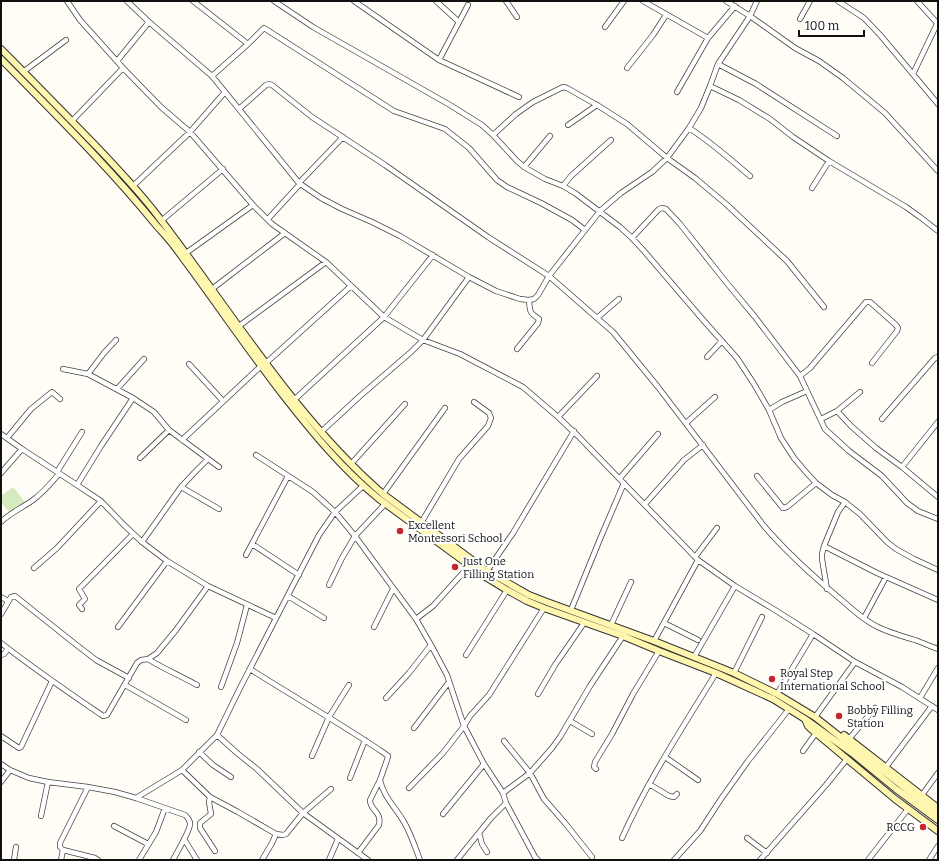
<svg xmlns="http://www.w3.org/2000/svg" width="939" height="861" viewBox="0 0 939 861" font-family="Bitter,serif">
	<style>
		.green { fill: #d5ebbd }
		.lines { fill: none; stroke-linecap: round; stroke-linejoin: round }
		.street-casing { stroke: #444; stroke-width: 6 }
		.secondary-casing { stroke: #333; stroke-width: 8 }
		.street { stroke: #fff; stroke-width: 4.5 }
		.secondary { stroke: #fff6b0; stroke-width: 6 }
		.poi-dot { fill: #c4262e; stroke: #fff; stroke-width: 1.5 }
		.labels { text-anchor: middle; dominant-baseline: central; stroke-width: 4; stroke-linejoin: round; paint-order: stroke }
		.poi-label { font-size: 11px; fill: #111; stroke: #fff; text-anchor: start }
	</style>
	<rect width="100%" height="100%" fill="#fffdf5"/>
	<path class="green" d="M13,487L25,502L10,513L1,502V496Z"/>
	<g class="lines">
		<g class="street-casing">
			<path id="street" d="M67,1L80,20L123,68L161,107L190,132L253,205L272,224L326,262L384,317L423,340L460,354L523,387L558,417L578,436L698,560L735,586L775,610L813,634L855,662L902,687L938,710
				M127,1L149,22L212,76L299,183L321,198L342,209L372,222L400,236L469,277L496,291L520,299L529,300L534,299L538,295L549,276L600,211L621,193L652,172L667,158L689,128L701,108L710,86L718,64L750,16L757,1
				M193,1L248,44
				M274,1L313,27L450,105L482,125L493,135L517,161L524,167L545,179L563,186L575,193L620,227L632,238L644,251L704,321L737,358L754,384L769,410L781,438L794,458L805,471L816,483L832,495L845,502L860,514L887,542L896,549L914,559L938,570
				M354,1L439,60L519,97
				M436,1L459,22
				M506,1L517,17
				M643,1L708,38
				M726,1L750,16L795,48L819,61L843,78L885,113L938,171
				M838,1L864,18L881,36L938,104
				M917,1L938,24
				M800,19L810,1
				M605,27L624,1
				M439,60L468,5
				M117,61L149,22
				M718,64L756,84L837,136
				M627,68L653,35L666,15
				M23,72L66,40
				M913,74L937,24
				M212,76L248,44L264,28L394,111L445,129L469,148L497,180L507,187L541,203L572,220L585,230
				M710,86L739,100L770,119L793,137L829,161L906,207L920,217L938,231
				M677,92L708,38L735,6
				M239,109L266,85L269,84L272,85L312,117L385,165L488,237L549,276L613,332L658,387L764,526C788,554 816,579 844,602C854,611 865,621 878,627C890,633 902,636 915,640C923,643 930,646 938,649
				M72,121L123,68
				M568,125L597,105
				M689,128C711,142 730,159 750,176
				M493,135L516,114L533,102L563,87L567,88L597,105L627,124L667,158L695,178L726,204L787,261L824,307
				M524,167L550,136
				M299,183L343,137
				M133,186L190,132L225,92
				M563,186L571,176L611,140
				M812,188L829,161
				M268,219L300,184
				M161,221L223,169
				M632,238L659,209L662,208L666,209L680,224L726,282L755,317L800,376L825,429L849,451L882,476L907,503L918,511L938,519
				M186,253L253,205
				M212,289L285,233
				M597,318L619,299
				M239,326L326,262
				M517,349L538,323L539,319C529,312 530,312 529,300
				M707,357L722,341
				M266,363L351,286
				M189,364L223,401
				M63,369L88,374L133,398L154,412L169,430L219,467
				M88,374L104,353L116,340
				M800,376L810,368L866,302H870L896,325L898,328L897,331L872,363
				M117,389L144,359
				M294,400L384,317L433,255
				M769,410L782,402L807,391
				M837,411L851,426L876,448L902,467L938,497
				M558,417L597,376
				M821,419L837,411L860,392
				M882,419L935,358L938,357
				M686,423L715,397
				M321,432L360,396L411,352L423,340L469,277
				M1,434L22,449L77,485L101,501L123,524L142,542L167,561L208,586L276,618
				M7,438L31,409L52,392L60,399
				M182,440L261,366
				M140,458L169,430
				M351,464L405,404
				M902,467L938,422
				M57,472L82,432
				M1,473L22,449
				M757,476L783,508L787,507L816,483
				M620,478L658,434
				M77,485L101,446L133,398
				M363,486L335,512L355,536L416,619L431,645L447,675L464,726L484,764L503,793L506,803L535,857L538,860
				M181,487L219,509
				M383,494L445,408
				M645,504L684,460L703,445
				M1,522C10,513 22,508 33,500C43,493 51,483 59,474
				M421,523L459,459L488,426L491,418L489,413L474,402
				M142,542L181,487L194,473L208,459
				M252,544L299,575
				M824,546L877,573L938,600
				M246,555L288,476
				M695,557L717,528
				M34,568L57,548L101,501
				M487,571L513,533L574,431
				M329,585L342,558L355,536L385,504
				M827,589L822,559V554L824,546L838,512L845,502
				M288,596L324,618
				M1,597L8,601
				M82,609L79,605L85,599L79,589L133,534
				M571,610L600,539L624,483
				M1,614L11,597L15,596L74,643L96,660L129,678
				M864,618L886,577
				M416,619L433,606L470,565
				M664,623L698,640
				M611,625L631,582
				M118,627L167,561
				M374,627L393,589
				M654,641L698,560
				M1,643C34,669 68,692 103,716L107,715L137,663L141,660L148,659L157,653L176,630L208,586
				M1,655L4,654L8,649
				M466,655L507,590
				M694,657L735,586
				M148,659C164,669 181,676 197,685
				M250,669C294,697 340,723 384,753L388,756L387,760L380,780L370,800C370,811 382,811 379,825L358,853
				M734,673L762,617
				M125,685L186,720
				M221,687L237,643L247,605
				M538,694L555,665L584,623
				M777,694L813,634
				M386,698L409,673L431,645
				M920,698L938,668
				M815,717L855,662
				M570,721L592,734
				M414,728L449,682
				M217,735L237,753L257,769L303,813L368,860
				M1,736L19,748L21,747L52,681
				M849,739L875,708
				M504,741L530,773L544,799L565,823L592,857
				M803,751L816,733
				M199,752L213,765L231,777
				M312,756L329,717L349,685
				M665,757L698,780
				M1,764L10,770L29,778L48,782L88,787L115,792L136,798L185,815C188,818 190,820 190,824C190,831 177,852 173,860
				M886,767L932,706
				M596,769L594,767L595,762L612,734L633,694L659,651
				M182,770L210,797L238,812L276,834L283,835L286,834L303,813L331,789
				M350,778L365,740
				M380,780C383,796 396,808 404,822C411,834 415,847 420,860
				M1,782L10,770
				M649,784L669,796L674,797L677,794
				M88,787L60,843V847L63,850L95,858L98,860
				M409,788L443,753L464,726L470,716L489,695L544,608
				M503,793L530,773L552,748L560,737L590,686L623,636
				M922,795L938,773
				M210,797L209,802L211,814L200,823V828L215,851
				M136,798L182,770L217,735L240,688L319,535L335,512L313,492L256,455
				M443,814L484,764
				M41,816L48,782
				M114,826L148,844
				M479,833L482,844L487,852
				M622,838C648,780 683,727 716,673
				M747,838L767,853
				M184,839L197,860
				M14,860L16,847
				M61,860L63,850
				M139,860L156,832L165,808
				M262,860L272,843L276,834
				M329,860L338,839
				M457,860L491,818L506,803
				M674,860L700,831L721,799L748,761L789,709
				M760,860L826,785L847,759
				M868,860L908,809
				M929,860L938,846"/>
		</g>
		<g class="secondary-casing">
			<path id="secondary" d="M1,49C33,81 64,113 96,146C116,167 136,188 154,211C228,306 292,415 383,494L487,571L529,595L547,602L654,641L734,673L777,694L815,717L919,799L938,813
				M1,59C54,113 108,166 156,225C162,232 168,238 174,246C211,295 245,346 283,395C312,432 342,469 379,499L484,576L507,590L527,601L544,608L623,636L659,651L716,673L773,699L805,719L852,753L896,789L938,820
				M805,719L808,726L811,729L895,799L938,831
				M844,735L938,808"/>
		</g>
		<use href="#street" class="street"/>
		<use href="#secondary" class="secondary"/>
	</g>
	<g class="poi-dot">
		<circle cx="400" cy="531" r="4"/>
		<circle cx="455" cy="567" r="4"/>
		<circle cx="772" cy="679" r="4"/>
		<circle cx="839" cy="716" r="4"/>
		<circle cx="923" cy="827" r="4"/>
	</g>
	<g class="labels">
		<g class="poi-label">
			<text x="408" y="525">Excellent<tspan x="408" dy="13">Montessori School</tspan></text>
			<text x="463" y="561">Just One<tspan x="463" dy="13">Filling Station</tspan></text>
			<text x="780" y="673">Royal Step<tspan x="780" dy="13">International School</tspan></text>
			<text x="847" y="710">Bobby Filling<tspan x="847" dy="13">Station</tspan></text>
			<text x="915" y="827" text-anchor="end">RCCG</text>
		</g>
	</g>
	<rect width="939" height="861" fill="none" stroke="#111111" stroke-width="4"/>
	<path d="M799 30v6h65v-6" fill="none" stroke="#111111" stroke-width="2"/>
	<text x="805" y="30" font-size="12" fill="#111111" stroke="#ffffff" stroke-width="3" paint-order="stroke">100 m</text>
</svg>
